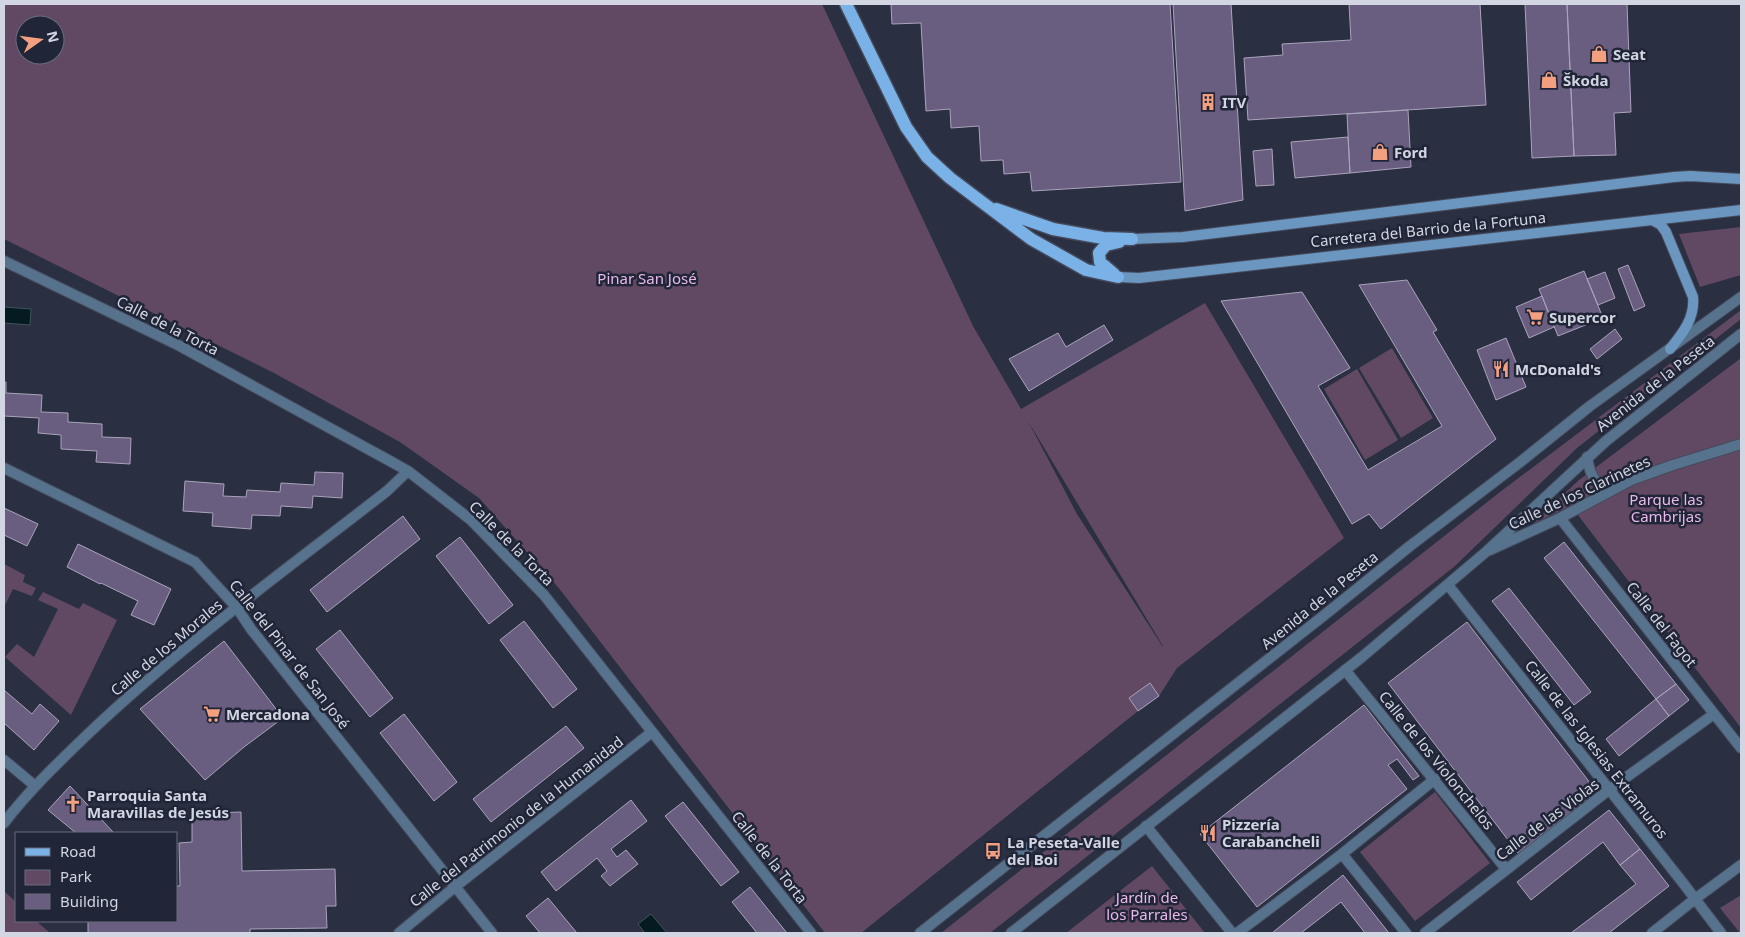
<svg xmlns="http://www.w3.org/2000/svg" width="1745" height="937" viewBox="0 0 1745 937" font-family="'Noto Sans',sans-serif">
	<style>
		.green { fill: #624963; fill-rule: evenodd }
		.water { fill: #041b22; stroke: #42535c }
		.building { fill: #695e80; stroke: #aaa3bb }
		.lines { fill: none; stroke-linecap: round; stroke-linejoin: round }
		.minor-casing { stroke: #454a5c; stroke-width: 12 }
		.tertiary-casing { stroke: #454a5c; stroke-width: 12 }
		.secondary-casing { stroke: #454a5c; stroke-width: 12 }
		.primary-casing { stroke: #454a5c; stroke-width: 15 }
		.minor { stroke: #57728c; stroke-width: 10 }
		.tertiary { stroke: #57728c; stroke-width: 10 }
		.secondary { stroke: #6b96c0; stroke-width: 10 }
		.primary { stroke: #7ab2e8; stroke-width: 12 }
		.labels { text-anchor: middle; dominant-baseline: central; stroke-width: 5; stroke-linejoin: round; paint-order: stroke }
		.poi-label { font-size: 15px; font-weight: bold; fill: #d2d6e2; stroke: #212538; text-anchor: start }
		.street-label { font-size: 15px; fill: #d2d6e2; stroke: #212538 }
		.park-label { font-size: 15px; fill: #e8b9ea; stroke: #212538 }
	</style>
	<rect width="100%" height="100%" fill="#2a2f42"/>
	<path class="green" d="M4,4H822L973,326L1021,409L1205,303L1344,538L1177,668L1159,696L1138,711L861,933H825L558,587L479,498L400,442L274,373L4,239ZM25,25H55V55H25ZM1028,421L1163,646V647L1077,514Z
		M1741,227V275L1700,287L1679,234Z
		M1741,310V319L1577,448L1455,566L990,933H941L1500,492Z
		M1392,348L1433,418L1401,438L1359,368Z
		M1741,358V728L1571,506L1532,524L1579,480Z
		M1357,369L1398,440L1365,460L1324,389Z
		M4,564L25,575L23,582L36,588L32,596L13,589L4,607Z
		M43,592L79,609L83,603L117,620L71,715L5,657L17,644L34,657L58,609L38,600Z
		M1435,792L1490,863L1415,921L1360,852Z
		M1152,866L1205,933H1066Z
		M4,891L16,902V921H36L50,933H4Z
		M1741,895V933H1740L1720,908Z"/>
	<path class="water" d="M4,307L31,309L30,325L4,323Z
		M651,914L667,933H645L638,924Z"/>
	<path class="building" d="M891,4H1170L1181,182L1032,191L1030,172L1004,174L1003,160L981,161L979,126L951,128L950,109L926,111L921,23L892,24Z
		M1173,4H1231L1243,200L1185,211Z
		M1349,4H1480L1486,105L1248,120L1244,58L1283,55L1282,44L1351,40Z
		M1525,4H1567L1574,156L1532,158Z
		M1567,4H1627L1631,112L1614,113L1616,155L1574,156Z
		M1408,110L1411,167L1350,173L1347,114Z
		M1348,137L1350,173L1295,178L1291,142Z
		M1272,149L1274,185L1256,186L1253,151Z
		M1628,265L1645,306L1634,311L1618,269Z
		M1584,271L1603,318L1558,336L1539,289Z
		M1605,272L1615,298L1598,305L1587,279Z
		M1407,280L1437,330L1433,332L1496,439L1381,529L1369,514L1352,524L1221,301L1302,292L1350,368L1318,386L1368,470L1442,426L1359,285Z
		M1542,296L1554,327L1529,338L1516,307Z
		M1104,325L1113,340L1029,391L1009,359L1058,333L1066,347Z
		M1615,329L1622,339L1597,359L1590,349Z
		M1506,338L1526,387L1496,400L1477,350Z
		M4,382H6V393L42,395L41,412L68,413V422L102,424V437L131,438L130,464L96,462L97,451L61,449V435L38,433L39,418L4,416Z
		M315,472L343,473L342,498L313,496L312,508L281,506L280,516L252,515L251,529L212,526L213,513L183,511L185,481L224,484L223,496L246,497L247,490L280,492L281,483L314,485Z
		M4,508L38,524L27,546L4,535Z
		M403,516L420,539L327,612L310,590Z
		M460,537L513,605L489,624L436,556Z
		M1564,542L1676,684L1656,699L1544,558Z
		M78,544L171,589L154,625L131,615L138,601L101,583L100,584L67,567Z
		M1509,588L1591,692L1574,705L1492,601Z
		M524,621L577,689L553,708L500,640Z
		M1467,622L1597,792L1518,853L1388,683Z
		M340,630L393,698L370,717L316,649Z
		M224,641L283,718L244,747L205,780L140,709Z
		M1150,683L1159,696L1138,711L1129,698Z
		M1676,684L1689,700L1669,716L1656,699Z
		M4,690L32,714L40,704L59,721L34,750L4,723Z
		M1656,699L1669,716L1619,756L1606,739Z
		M1364,705L1419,776L1413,780L1397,759L1388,765L1407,789L1257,907L1200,834Z
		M404,714L457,782L434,801L380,733Z
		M566,726L584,748L491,822L473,799Z
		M70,786L114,833H76L48,810Z
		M631,800L647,821L611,849L617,857L626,850L638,864L610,886L601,876L607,871L597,858L556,891L541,872Z
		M683,802L739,872L721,886L665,816Z
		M1609,810L1640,849L1620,865L1603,842L1531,900L1517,882Z
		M241,812L242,871L335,869L336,906H326L327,928L250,929V933H88V921H176V886H180L179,843L192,842V819L213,818L212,813Z
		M1640,849L1669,886L1609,933H1571L1636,884L1620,865Z
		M1343,875L1389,933H1365L1341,902L1301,933H1272Z
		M750,887L787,933H757L732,902Z
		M548,898L577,933H540L526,916Z"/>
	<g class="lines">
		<g class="minor-casing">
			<path id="minor" d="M4,261L178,345L390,461L408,471L471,520L544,595L811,933
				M1587,457C1590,477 1596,489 1618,484
				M4,468L195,562L237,608L251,629L492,933
				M1560,518L1741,748
				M1490,550L1560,518L1631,480L1673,465L1741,444
				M1448,585L1683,883L1721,933
				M1345,670L1506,869
				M4,760L34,785
				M4,823C30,789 60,761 90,732C183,644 287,569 387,491L408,471
				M1146,826L1232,933
				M1342,854L1406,933
				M399,933L456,886L652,732
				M1237,933L1342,854L1435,779
				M1425,933L1610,789L1714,714
				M1652,933L1695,899L1741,865"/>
		</g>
		<g class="tertiary-casing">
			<path id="tertiary" d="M920,933L1327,613L1410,546L1519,463L1590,406L1741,297
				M1011,933L1362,657L1487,551L1606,441L1741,334"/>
		</g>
		<g class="secondary-casing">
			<path id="secondary" d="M1652,220L1661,225L1666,232L1693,297C1695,318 1683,333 1670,349
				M1132,239L1183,237L1674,177L1690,176L1741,179
				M1118,277L1139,278L1741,210"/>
		</g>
		<g class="primary-casing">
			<path id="primary" d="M846,4L906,127L927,157L950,178L1031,239L1086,270L1118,277
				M996,209L1053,229L1103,238L1132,239
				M1114,274L1100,262L1099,253L1106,245L1119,242"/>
		</g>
		<use href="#minor" class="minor"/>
		<use href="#tertiary" class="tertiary"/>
		<use href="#secondary" class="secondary"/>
		<use href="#primary" class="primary"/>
	</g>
	<defs>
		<g id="shop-bare" transform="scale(1.35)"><path d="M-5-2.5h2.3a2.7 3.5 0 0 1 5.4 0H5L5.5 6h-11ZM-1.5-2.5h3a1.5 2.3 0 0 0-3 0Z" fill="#f2a080" stroke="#212538" stroke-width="2.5" paint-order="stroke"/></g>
		<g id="building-bare" transform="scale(1.35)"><path d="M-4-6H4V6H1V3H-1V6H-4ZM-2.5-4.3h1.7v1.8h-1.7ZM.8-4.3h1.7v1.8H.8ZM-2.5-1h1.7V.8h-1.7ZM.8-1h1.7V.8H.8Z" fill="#f2a080" stroke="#212538" stroke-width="2.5" paint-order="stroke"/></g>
		<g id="supermarket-bare" transform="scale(1.35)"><path d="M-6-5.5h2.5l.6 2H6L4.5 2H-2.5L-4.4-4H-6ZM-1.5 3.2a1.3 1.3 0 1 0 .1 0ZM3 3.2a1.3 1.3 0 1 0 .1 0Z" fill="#f2a080" stroke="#212538" stroke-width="2.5" paint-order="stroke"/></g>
		<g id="restaurant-bare" transform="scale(1.35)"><path d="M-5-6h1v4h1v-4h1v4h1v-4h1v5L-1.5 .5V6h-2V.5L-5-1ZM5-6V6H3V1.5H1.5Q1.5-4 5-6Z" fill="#f2a080" stroke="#212538" stroke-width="2.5" paint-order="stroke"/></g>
		<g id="church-bare" transform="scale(1.35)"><path d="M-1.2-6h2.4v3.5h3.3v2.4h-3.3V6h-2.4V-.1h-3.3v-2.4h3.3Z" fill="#f2a080" stroke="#212538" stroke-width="2.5" paint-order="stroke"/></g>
		<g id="bus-bare" transform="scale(1.35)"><path d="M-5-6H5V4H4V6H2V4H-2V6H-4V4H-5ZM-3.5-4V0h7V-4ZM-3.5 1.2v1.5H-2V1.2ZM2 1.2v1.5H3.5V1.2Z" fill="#f2a080" stroke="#212538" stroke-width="2.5" paint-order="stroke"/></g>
	</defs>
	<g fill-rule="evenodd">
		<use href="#shop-bare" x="1599" y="54"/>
		<use href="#shop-bare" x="1549" y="80"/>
		<use href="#building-bare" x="1208" y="102"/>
		<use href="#shop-bare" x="1380" y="152"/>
		<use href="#supermarket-bare" x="1535" y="317"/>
		<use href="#restaurant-bare" x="1501" y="369"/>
		<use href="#supermarket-bare" x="212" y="714"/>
		<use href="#church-bare" x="73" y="804"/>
		<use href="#restaurant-bare" x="1208" y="833"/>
		<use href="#bus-bare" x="993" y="851"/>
	</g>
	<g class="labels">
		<g class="poi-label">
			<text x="1613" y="54">Seat</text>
			<text x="1563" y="80">Škoda</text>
			<text x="1222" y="102">ITV</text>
			<text x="1394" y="152">Ford</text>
			<text x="1549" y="317">Supercor</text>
			<text x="1515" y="369">McDonald's</text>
			<text x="226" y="714">Mercadona</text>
			<text x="87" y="795">Parroquia Santa<tspan x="87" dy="17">Maravillas de Jesús</tspan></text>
			<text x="1222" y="824">Pizzería<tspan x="1222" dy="17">Carabancheli</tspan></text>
			<text x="1007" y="842">La Peseta-Valle<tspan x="1007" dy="17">del Boi</tspan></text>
		</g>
		<g class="street-label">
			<text transform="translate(1428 229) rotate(-6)">Carretera del Barrio de la Fortuna</text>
			<text transform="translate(168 325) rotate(27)">Calle de la Torta</text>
			<text transform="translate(1655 383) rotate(-38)">Avenida de la Peseta</text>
			<text transform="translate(1579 492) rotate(-25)">Calle de los Clarinetes</text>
			<text transform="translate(512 543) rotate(45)">Calle de la Torta</text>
			<text transform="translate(1319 600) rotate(-39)">Avenida de la Peseta</text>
			<text transform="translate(1662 624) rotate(52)">Calle del Fagot</text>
			<text transform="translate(166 647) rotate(-40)">Calle de los Morales</text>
			<text transform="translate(290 654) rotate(52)">Calle del Pinar de San José</text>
			<text transform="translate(1597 749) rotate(52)">Calle de las Iglesias Extramuros</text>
			<text transform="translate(1437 760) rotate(51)">Calle de los Violonchelos</text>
			<text transform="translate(1547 819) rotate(-37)">Calle de las Violas</text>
			<text transform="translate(516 821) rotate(-38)">Calle del Patrimonio de la Humanidad</text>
			<text transform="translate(770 857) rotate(52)">Calle de la Torta</text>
		</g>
		<g class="park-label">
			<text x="647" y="278">Pinar San José</text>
			<text x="1666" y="499">Parque las<tspan x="1666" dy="17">Cambrijas</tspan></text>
			<text x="1147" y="897">Jardín de<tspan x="1147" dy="17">los Parrales</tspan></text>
		</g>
	</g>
	<rect width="1745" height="937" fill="none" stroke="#d2d6e2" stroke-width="10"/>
	<rect x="15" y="832" width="162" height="90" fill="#212538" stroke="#686c7c"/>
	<rect x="25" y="848" width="25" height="8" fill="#7ab2e8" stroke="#686c7c"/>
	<text x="60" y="857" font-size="15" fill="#d2d6e2">Road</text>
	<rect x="25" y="870" width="25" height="15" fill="#624963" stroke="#686c7c"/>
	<text x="60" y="882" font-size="15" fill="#d2d6e2">Park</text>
	<rect x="25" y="894" width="25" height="15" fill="#695e80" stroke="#686c7c"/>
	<text x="60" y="907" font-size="15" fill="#d2d6e2">Building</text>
	<g transform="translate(40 40) rotate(76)"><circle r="24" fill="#212538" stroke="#686c7c"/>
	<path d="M0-4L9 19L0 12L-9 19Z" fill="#f2a080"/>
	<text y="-8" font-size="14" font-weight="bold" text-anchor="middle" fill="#d2d6e2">N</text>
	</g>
</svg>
